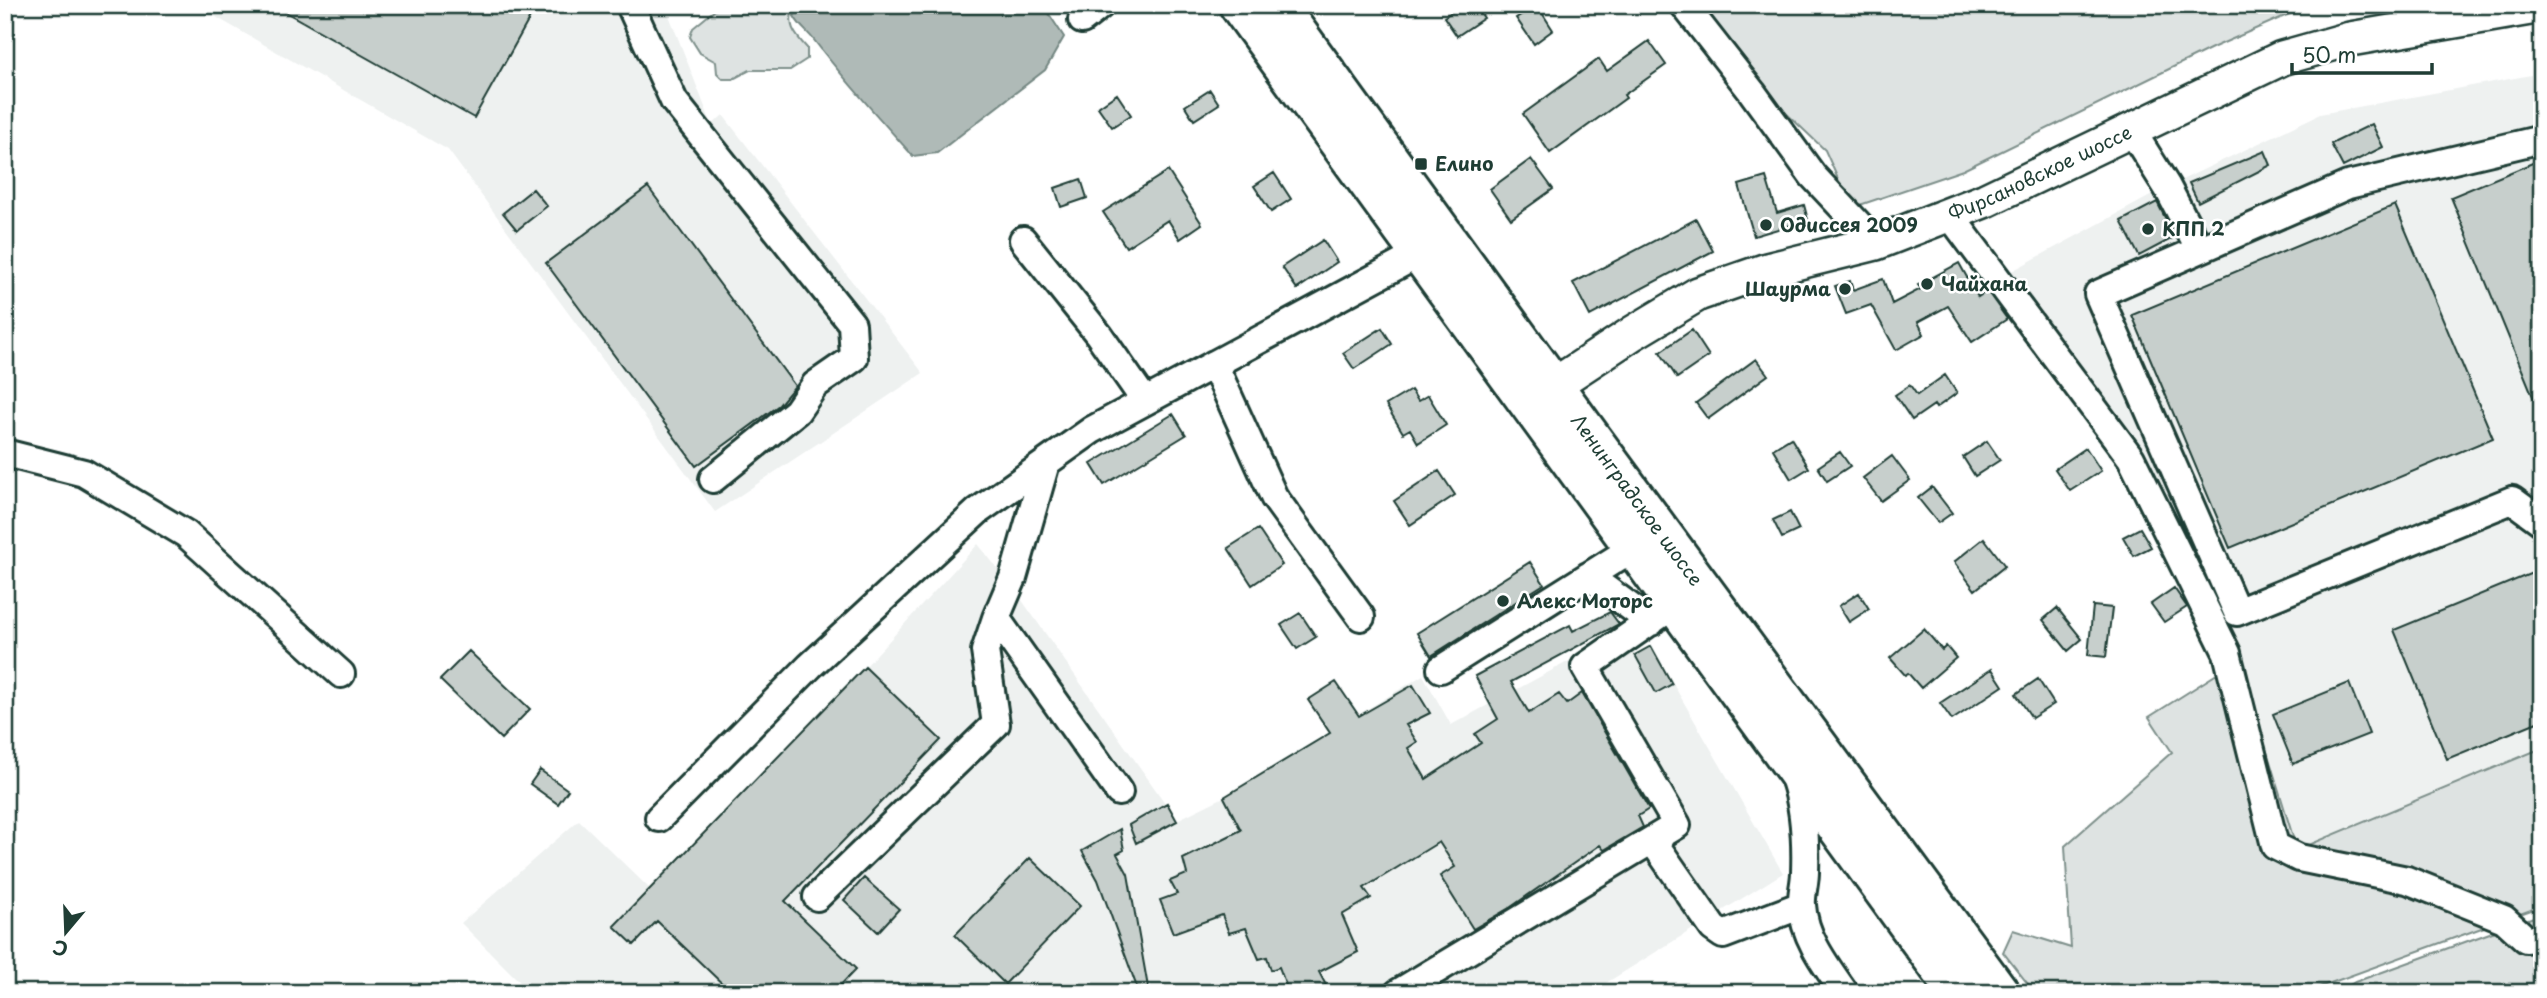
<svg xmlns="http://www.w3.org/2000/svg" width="2547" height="998" font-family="'Playpen Sans',sans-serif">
	<rect width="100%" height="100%" fill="#fff"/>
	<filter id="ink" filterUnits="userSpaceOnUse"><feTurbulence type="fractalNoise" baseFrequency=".0143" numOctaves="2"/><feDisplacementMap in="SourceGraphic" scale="14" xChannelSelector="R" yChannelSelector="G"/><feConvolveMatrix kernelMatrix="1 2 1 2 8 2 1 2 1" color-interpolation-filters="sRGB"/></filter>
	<g filter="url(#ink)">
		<path fill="#eef1f0" d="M195,5H665L712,125L723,115L923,373L715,512L448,150Z
			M2542,73V748L2296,850L2239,660L2142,459L2010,272L2167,187L2320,114Z
			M978,544L1014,589L1177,820L1224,797L1423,675L1451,725L1623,632L1635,655L1651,646L1783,873L1590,993H531L461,923L579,820L650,889L865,667Z"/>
		<path fill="#dee3e2" stroke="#7e908b" stroke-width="2" d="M721,5H795C786,24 794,34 807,48V59L790,70H750L733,79H723L717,73L716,62L700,53L690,37L693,28Z
			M1692,5H2310L2212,48L1963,170L1851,208L1825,150L1784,111Z
			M2239,660L2297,850L2542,748V906L2303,993H2035L2003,952L2013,930L2071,948L2065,846L2172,752L2149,717Z
			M2542,914V993H2337L2355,982Z"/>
		<path fill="#afbab7" stroke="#758883" stroke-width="2" d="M801,5H1043L1064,37L1045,70L937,153L913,156C879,118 845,81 814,40C807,31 800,27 794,16Z"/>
		<path fill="#c7cfcc" stroke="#1f3d34" stroke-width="2" d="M273,5H537L474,118Z
			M1462,5H1475L1484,18L1457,36L1444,17Z
			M1537,5L1553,30L1534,44L1516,18Z
			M1649,41L1666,65L1624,95L1626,98L1550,153L1523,114L1599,59L1607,71Z
			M1210,90L1219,104L1194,120L1185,106Z
			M1117,94L1131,115L1112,127L1098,107Z
			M2372,124L2383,147L2343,167L2331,144Z
			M2265,151L2271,165L2198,202L2189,183Z
			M1531,159L1553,189L1511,219L1490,189Z
			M2542,159V416H2541L2451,197Z
			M1168,171L1202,224L1180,239L1168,220L1126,247L1103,212Z
			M1274,173L1291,199L1271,212L1254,186Z
			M1766,177L1777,213L1804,205L1808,220L1754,236L1739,185Z
			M1081,179L1087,198L1061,207L1055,188Z
			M648,187L795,386L779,405L696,466L546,263Z
			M533,189L547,206L517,230L503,213Z
			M2157,202L2175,237L2139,256L2121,221Z
			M2395,205L2493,438L2230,548L2132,315Z
			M1696,219L1713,251L1590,316L1573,283Z
			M1323,240L1337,262L1297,289L1282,267Z
			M1959,263L1978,297L1987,291L2007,319L1972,342L1948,306L1918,322L1924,334L1896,350L1871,305L1846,314L1835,286L1850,281L1853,290L1883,279L1892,304L1921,289L1918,285Z
			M1382,328L1392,344L1354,369L1343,353Z
			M1692,330L1709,356L1677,378L1660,352Z
			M1756,359L1768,375L1708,419L1696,403Z
			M1945,375L1957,393L1936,408L1934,405L1912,420L1895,395L1910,385L1917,395Z
			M1411,390L1418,401L1428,395L1446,425L1418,443L1410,429L1403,433L1386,405Z
			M1173,414L1186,435L1104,485L1091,464Z
			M1791,438L1809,468L1791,479L1773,449Z
			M1987,441L2000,460L1975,476L1963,457Z
			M2086,448L2101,471L2070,491L2055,469Z
			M1840,452L1850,466L1827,481L1818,467Z
			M1892,456L1910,480L1881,501L1863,478Z
			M1439,471L1455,495L1410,525L1394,501Z
			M1932,487L1952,513L1938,523L1918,498Z
			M1790,512L1799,530L1782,538L1773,520Z
			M2140,528L2151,547L2134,556L2123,537Z
			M1258,529L1282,565L1252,585L1228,548Z
			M1984,538L2005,566L1975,590L1954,562Z
			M1530,562L1544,584L1431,656L1417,633Z
			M2542,569V720L2447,759L2394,630Z
			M2174,588L2187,607L2164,622L2151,604Z
			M1859,593L1869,609L1849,622L1839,606Z
			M2093,606L2112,608L2106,657L2088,655Z
			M2057,608L2082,639L2068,651L2043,620Z
			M1610,612L1619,624L1511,682L1529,713L1559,694L1567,704L1582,693L1649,809L1638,816L1643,827L1604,850L1600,845L1511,907L1473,929L1440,876L1455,867L1439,842L1364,888L1371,898L1342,915L1358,952L1319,972L1330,993H1289L1279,967L1271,970L1267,957L1259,959L1246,928L1229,933L1222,915L1173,933L1160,900L1177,894L1170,881L1187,874L1183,859L1241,830L1224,797L1330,733L1308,700L1336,682L1359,716L1413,685L1430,713L1406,725L1417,742L1408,748L1426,779L1481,743L1475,734L1498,719L1475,676L1570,625L1573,631Z
			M1300,613L1316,637L1297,649L1281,625Z
			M1924,629L1942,650L1946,646L1956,658L1921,688L1908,673L1905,675L1890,658Z
			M1651,646L1672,684L1656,693L1635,655Z
			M469,651L530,709L501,739L440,680Z
			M865,667L941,740L785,901L856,969L833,993H732L657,921L634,945L614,926Z
			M1992,669L2003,686L1952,720L1940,703Z
			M2038,679L2054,704L2032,718L2016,694Z
			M2349,683L2369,734L2293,764L2273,714Z
			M540,770L568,790L558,804L530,784Z
			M1167,803L1177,821L1136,843L1129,825Z
			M1120,829L1124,850L1117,854L1128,874L1149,993H1139L1098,880L1082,851Z
			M1030,858L1080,906L1005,984L955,935Z
			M864,878L899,909L878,932L844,900Z"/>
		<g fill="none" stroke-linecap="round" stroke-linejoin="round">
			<defs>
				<path id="minor" d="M630,5L674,101L852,324L854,358L815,385L797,411L713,479
					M1684,5L1752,92L1813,176L1876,243
					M1082,20L1101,5
					M2132,131L2167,187L2199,248
					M2542,139L2348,185L2098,294L2237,612L2512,500L2542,522
					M1949,214L2131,458L2227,653L2275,846L2299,858L2407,880L2504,919L2526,939
					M1023,240L1099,335L1145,401
					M1214,364L1274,497L1361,617
					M5,453L84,473L186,534L341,674
					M1046,463L1013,578L996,618L1119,792
					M1588,576L1651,622
					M1441,669L1633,548
					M1795,780C1805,810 1806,842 1805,872C1805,883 1801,895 1802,905C1804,938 1827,967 1845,993
					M659,818L810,666L978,511L1092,430L1419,254
					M1652,840L1713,928L1723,935L1802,905
					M817,897L996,724L985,651L996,618
					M1398,993L1677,825L1585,667L1674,605"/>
				<g id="major">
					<path id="s1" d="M1554,385L1633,333L1698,294L1767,270L1876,243L1986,200L2282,58L2350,39L2542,6"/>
				</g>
				<g id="highway">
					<path d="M1239,5L1958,993"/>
					<path id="s2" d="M1277,5L1587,432L2000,993"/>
				</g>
			</defs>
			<use href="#minor" stroke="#1f3d34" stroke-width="32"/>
			<use href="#major" stroke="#1f3d34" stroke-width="38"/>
			<use href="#highway" stroke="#1f3d34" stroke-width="44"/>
			<use href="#minor" stroke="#fff" stroke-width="26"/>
			<use href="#major" stroke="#fff" stroke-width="33"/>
			<use href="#highway" stroke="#fff" stroke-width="38"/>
		</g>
	</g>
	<g fill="#1f3d34" stroke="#fff" stroke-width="2.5">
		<rect x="1414" y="157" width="14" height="14" rx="3.5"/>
		<circle cx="1766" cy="225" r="7"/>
		<circle cx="2148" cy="229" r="7"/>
		<circle cx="1927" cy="284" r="7"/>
		<circle cx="1845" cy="289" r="7"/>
		<circle cx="1503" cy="601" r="7"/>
	</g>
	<g text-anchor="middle" stroke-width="5" stroke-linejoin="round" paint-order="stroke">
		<g font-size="19" font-weight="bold" fill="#1f3d34" stroke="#fff" text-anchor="start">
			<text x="1435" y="171">Елино</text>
			<text x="1780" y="232">Одиссея 2009</text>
			<text x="2162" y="236">КПП 2</text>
			<text x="1941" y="291">Чайхана</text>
			<text x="1831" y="296" text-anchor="end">Шаурма</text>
			<text x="1517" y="608">Алекс Моторс</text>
		</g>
		<g font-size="19" fill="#1f3d34" stroke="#fff">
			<text dy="7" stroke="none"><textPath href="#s1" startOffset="534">Фирсановское шоссе</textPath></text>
			<text dy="7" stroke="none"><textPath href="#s2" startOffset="612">Ленинградское шоссе</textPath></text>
		</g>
	</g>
	<rect width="2547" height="998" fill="none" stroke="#fff" stroke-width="28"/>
	<rect x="14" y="14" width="2519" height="970" fill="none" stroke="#1f3d34" stroke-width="2.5" filter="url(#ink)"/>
	<g transform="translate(66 932) rotate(199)" stroke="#ffffff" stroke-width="5" paint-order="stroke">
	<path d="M0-5L12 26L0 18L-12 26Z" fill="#1f3d34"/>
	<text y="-10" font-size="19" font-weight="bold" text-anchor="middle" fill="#1f3d34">С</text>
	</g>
	<path d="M2292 63v10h140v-10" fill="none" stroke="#1f3d34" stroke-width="3.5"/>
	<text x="2302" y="63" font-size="21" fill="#1f3d34" stroke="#ffffff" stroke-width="5" paint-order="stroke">50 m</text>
</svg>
